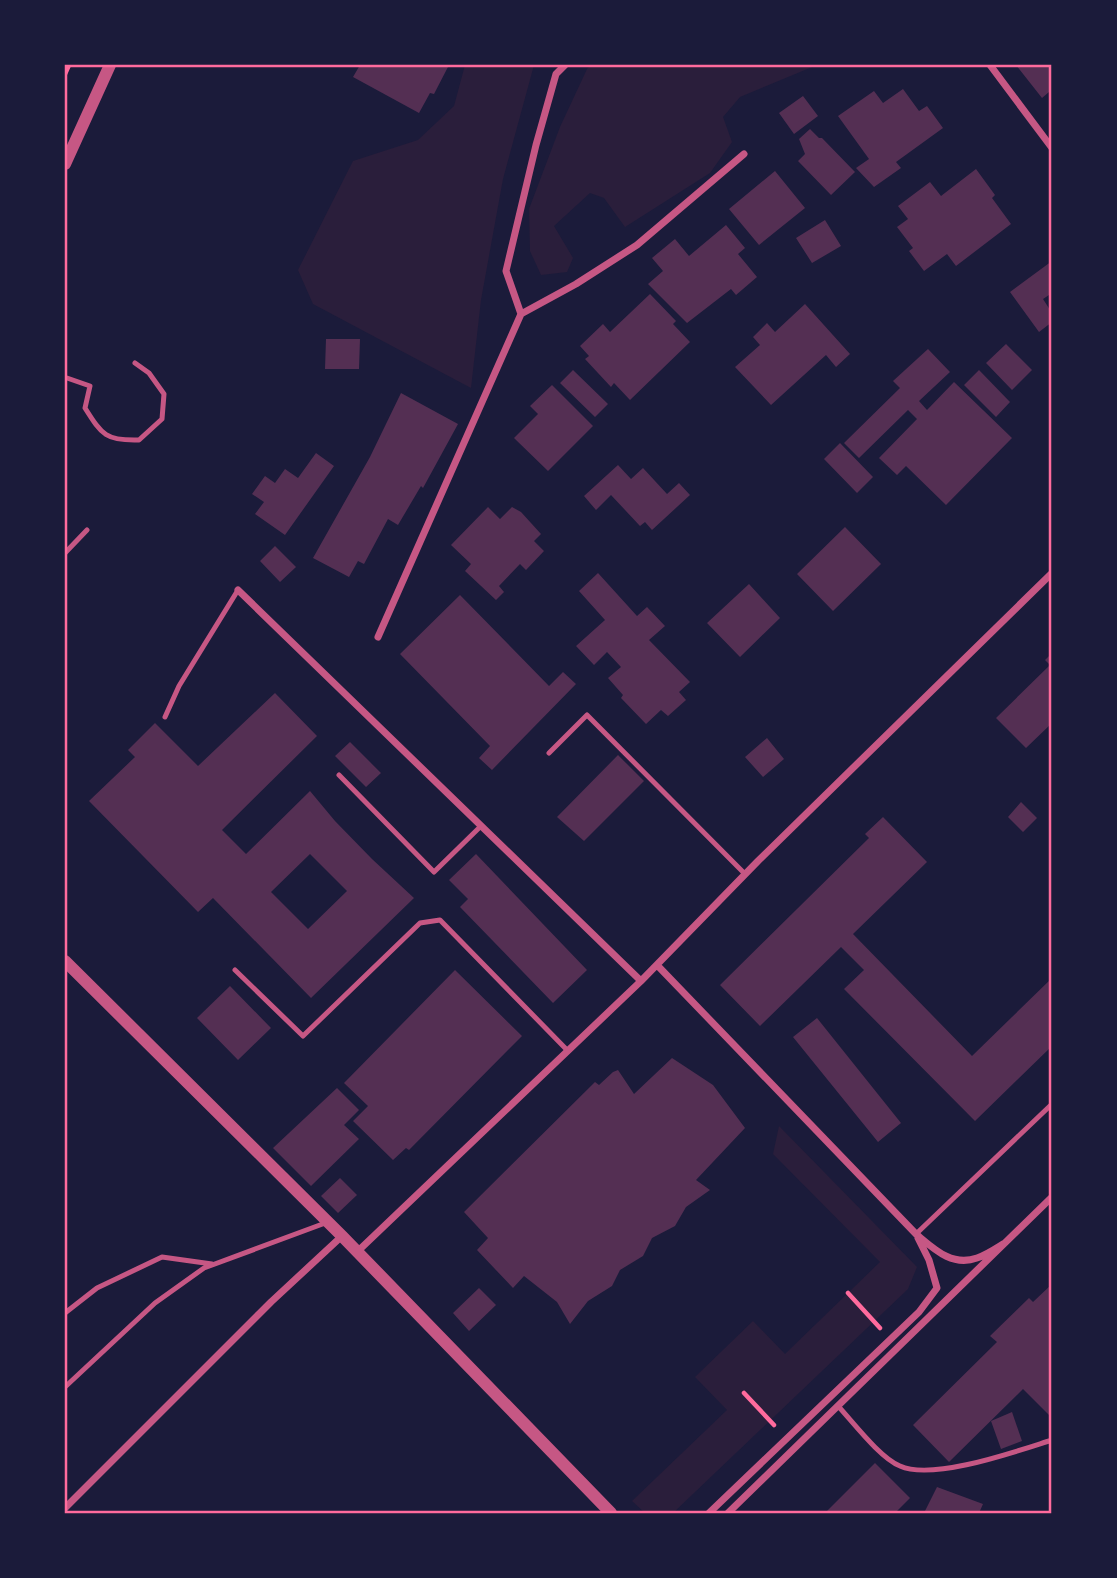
<svg xmlns="http://www.w3.org/2000/svg" width="1117" height="1578" font-family="'Noto Sans',sans-serif">
	<rect width="100%" height="100%" fill="#1b1b3a"/>
	<path fill="#2a1e3b" d="M465,65H534L503,179L481,300L471,388L313,304L298,270L353,161L418,140L454,106Z
		M591,65H817L740,97L723,117L732,142L710,173L625,227L604,198L590,193L554,226L573,258L567,272L541,275L530,251L529,209L560,127L587,69Z
		M779,1126L917,1267L908,1289L673,1513H645L632,1501L727,1410L695,1377L753,1321L785,1354L880,1262L773,1154Z"/>
	<path fill="#542f53" fill-rule="evenodd" d="M360,65H449L434,94L430,93L419,113L353,77Z
		M1016,65H1052V96L1049,92L1042,98Z
		M903,89L919,111L927,106L943,128L896,162L901,168L874,187L856,168L869,159L838,116L874,91L883,103Z
		M803,96L818,116L794,134L779,113Z
		M810,129L819,138H822L855,172L831,195L798,161L805,154L799,139Z
		M976,169L995,195L992,198L1011,224L956,266L947,254L924,271L909,251L913,248L897,227L908,219L898,206L930,182L941,196Z
		M775,171L805,208L759,245L729,209Z
		M825,220L841,246L812,263L796,238Z
		M726,225L745,248L738,254L757,277L736,295L731,289L687,323L648,284L663,271L652,258L675,239L689,256Z
		M1052,261V293L1043,299L1052,313V322L1039,332L1010,292Z
		M650,294L676,321L673,324L690,342L630,400L614,383L611,387L585,359L589,356L580,346L603,324L610,332Z
		M805,304L850,354L836,367L826,355L771,405L735,367L760,345L753,337L767,323L775,332Z
		M326,339H360L359,369H325Z
		M1006,344L1032,370L1012,390L986,363Z
		M928,349L950,372L919,401L927,410L954,382L1012,438L946,505L906,466L897,475L879,458L917,419L908,410L859,458L844,443L900,388L893,381Z
		M573,370L608,404L595,417L560,383Z
		M979,370L1010,402L996,417L964,385Z
		M552,385L593,426L548,471L514,438L538,414L530,406Z
		M401,393L458,424L423,488L421,486L398,525L388,519L364,564L358,561L349,577L313,558L370,457Z
		M840,443L873,477L857,493L824,459Z
		M316,453L334,466L285,535L255,514L264,502L252,494L265,476L275,483L285,469L298,478Z
		M618,465L631,479L643,468L667,494L679,483L690,495L652,530L645,522L640,526L611,495L596,510L584,496Z
		M488,507L500,519L512,507L521,512L541,534L534,541L544,551L526,570L520,564L499,586L504,592L496,600L465,571L471,564L451,545Z
		M845,527L881,564L833,611L797,574Z
		M275,546L296,567L280,582L260,561Z
		M598,573L637,616L647,607L665,626L649,640L690,682L679,692L686,700L668,716L661,710L646,724L621,698L623,695L608,678L621,667L607,652L594,665L576,646L605,620L579,591Z
		M749,584L780,618L740,657L707,623Z
		M460,595L549,686L563,672L576,684L492,770L479,758L490,746L400,654Z
		M1052,653V723L1026,748L996,718L1050,665L1045,660Z
		M275,693L317,736L222,830L246,854L310,791L335,821L372,859L414,898L311,998L213,898L198,912L89,801L135,757L128,750L155,723L198,766ZM310,854L347,891L308,929L271,892Z
		M767,738L784,759L763,777L745,757Z
		M350,742L381,773L366,787L335,756Z
		M618,755L644,781L584,841L557,817Z
		M1021,802L1037,818L1023,832L1008,817Z
		M883,817L927,862L853,934L972,1056L1052,978V1046L975,1121L844,989L864,970L841,947L760,1026L720,985L869,838L865,834Z
		M476,854L587,970L553,1003L460,907L468,899L449,880Z
		M455,970L522,1036L409,1150L406,1148L393,1160L353,1121L368,1106L344,1083Z
		M230,986L271,1028L238,1060L197,1018Z
		M817,1018L901,1123L878,1142L793,1037Z
		M672,1058L713,1085L745,1128L696,1180L710,1190L686,1207L675,1226L652,1238L643,1256L620,1270L612,1286L588,1301L570,1324L557,1302L524,1276L513,1288L477,1250L488,1238L464,1212L595,1082L599,1085L613,1072L618,1070L634,1094Z
		M337,1088L359,1110L344,1125L359,1139L311,1186L273,1148Z
		M340,1178L357,1195L338,1213L321,1196Z
		M1052,1284V1418L1023,1389L949,1462L913,1425L997,1342L990,1336L1029,1298L1033,1302Z
		M479,1288L496,1305L469,1331L453,1313Z
		M1012,1412L1022,1441L1001,1449L991,1421Z
		M875,1463L910,1498L895,1513H825Z
		M937,1487L983,1504L979,1513H924Z"/>
	<g fill="none" stroke-linecap="round" stroke-linejoin="round">
		<path stroke="#ff6b9d" stroke-width="4.5" d="M65,74L69,65
			M848,1293L880,1328
			M744,1393L774,1425"/>
		<path stroke="#c65784" stroke-width="5" d="M67,378L90,386L85,408C102,435 106,441 139,440L162,419L164,394L149,373L135,363
			M65,553L87,530
			M165,717L179,686L238,590
			M549,753L587,715L745,874
			M339,775L434,872L481,826
			M235,970L303,1036L420,923L440,920L568,1051
			M916,1234L1052,1104
			M65,1313L97,1288L162,1257L212,1264
			M65,1387L155,1303L204,1268L328,1222
			M838,1406C853,1422 880,1458 900,1466C933,1481 1017,1451 1052,1440"/>
		<path stroke="#c65784" stroke-width="7" d="M990,65L1052,148
			M521,314L576,284L637,245L744,154
			M238,590L641,981
			M378,637L521,314L506,271L536,145L556,74L565,65
			M657,965L916,1234C934,1249 952,1267 977,1258C986,1255 995,1249 1003,1244
			M357,1252L641,981L758,861L1052,573
			M65,1508L271,1302L342,1236
			M709,1513L919,1312L937,1288L929,1260L918,1238
			M728,1513L1052,1197"/>
		<path stroke="#c65784" stroke-width="12" d="M65,164L110,65
			M65,961L342,1236L611,1513"/>
	</g>
	<rect width="1117" height="1578" fill="none" stroke="#1b1b3a" stroke-width="133"/>
	<rect x="66" y="66" width="984" height="1446" fill="none" stroke="#ff6b9d" stroke-width="2.5"/>
</svg>
